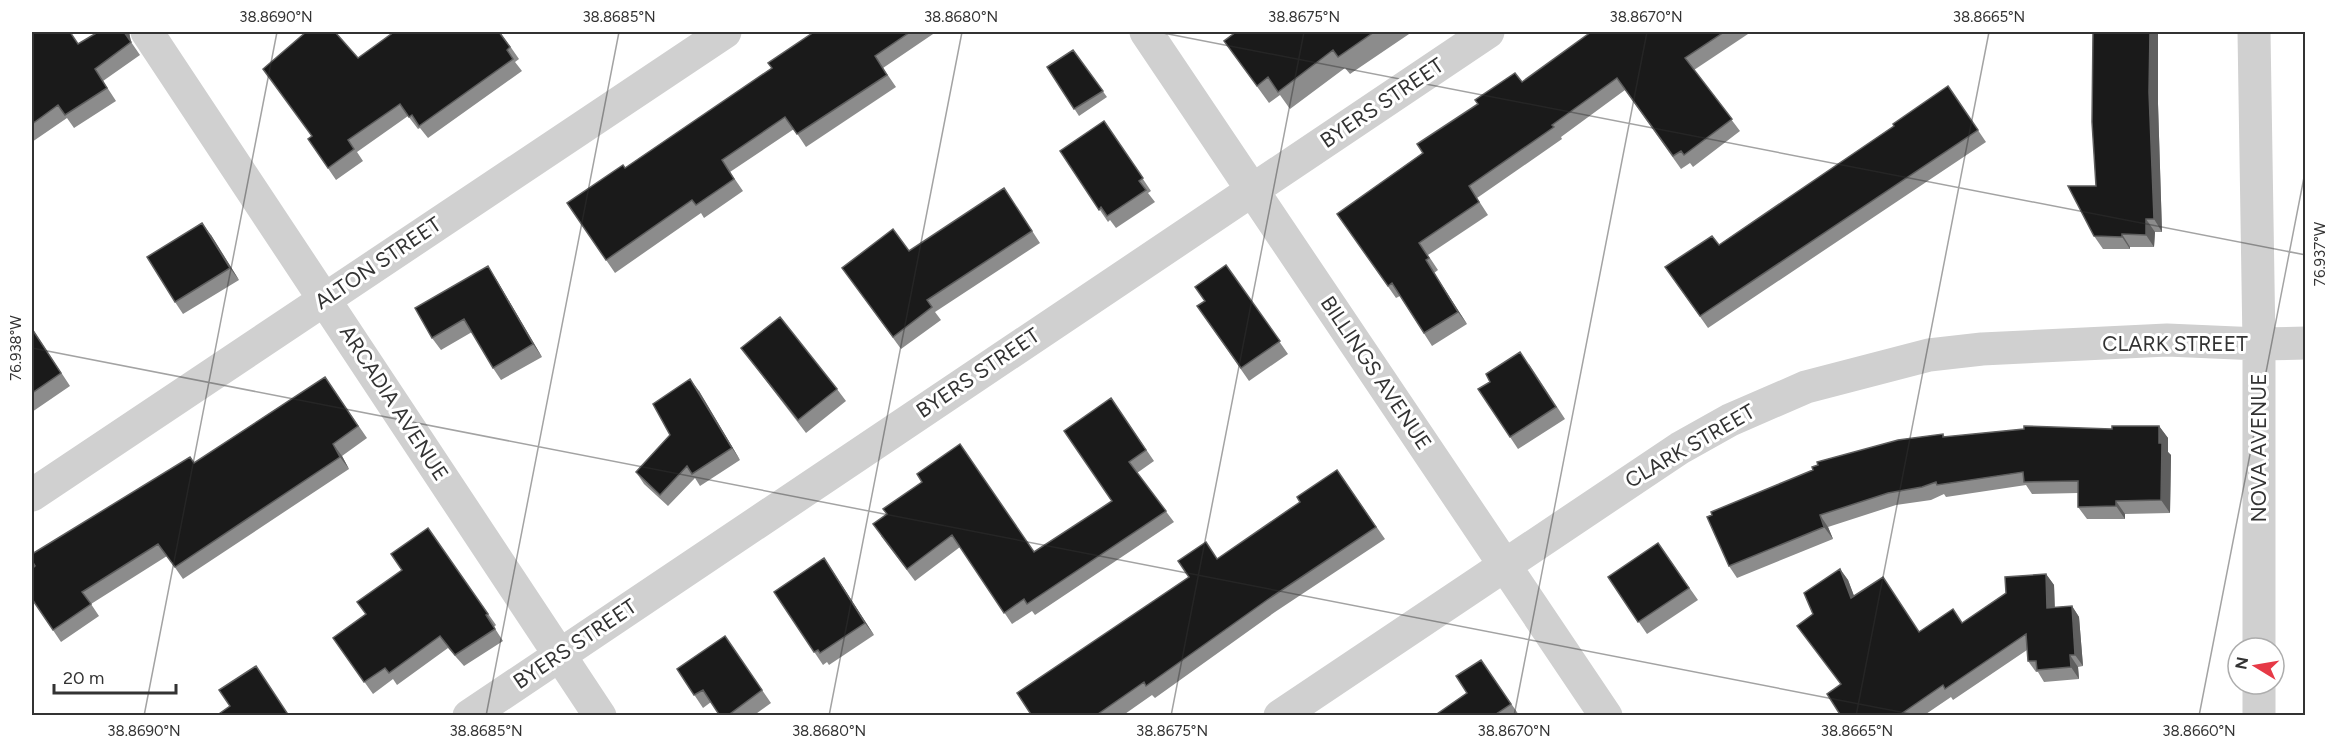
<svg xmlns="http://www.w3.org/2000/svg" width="2337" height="747" font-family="Figtree,sans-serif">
	<rect width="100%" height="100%" fill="#fff"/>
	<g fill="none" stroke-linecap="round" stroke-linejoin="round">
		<path stroke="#d0d0d0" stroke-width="33" d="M147,32L600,716
			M1146,32L1606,716
			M2254,32L2259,344V648
			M32,495L725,32
			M2259,684V716
			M469,716L1488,32
			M1280,716L1680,448L1730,420L1806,387L1929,355L1982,349L2167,340L2259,344L2306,343"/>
	</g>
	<path fill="#8c8c8c" d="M32,32L79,44L98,32H129L131,42L140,55L103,81L116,101L74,128L67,118L32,142Z
		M500,32L519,59L515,62L522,71L428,138L420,128L418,129L408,116L357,152L363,161L336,180L308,139L312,136L263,69L358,58Z
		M814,32H936L883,68L896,87L806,147L794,129L730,172L743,191L704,218L701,213L615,273L567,203L625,168L772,68Z
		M1236,32H1412L1350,74L1345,68L1290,109L1280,95L1269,103L1224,41Z
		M1591,32H1751L1694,70L1740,131L1693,167L1690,163L1681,169L1625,90L1561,137L1562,139L1477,198L1488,215L1428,255L1438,270L1434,273L1467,324L1432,346L1400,296L1396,298L1337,214L1522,82Z
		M1073,50L1107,97L1079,116L1047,67Z
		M1948,86L1986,142L1708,328L1665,267L1719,245L1894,126Z
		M2158,104L2162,232H2155L2154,247H2130V249H2103L2094,236L2096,186Z
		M1104,121L1151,191L1148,193L1155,202L1116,228L1110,220L1108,222L1060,151Z
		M1004,188L1040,243L935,312L941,320L901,349L851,280L909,251Z
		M211,235L239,280L183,314L175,302Z
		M1226,265L1288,354L1249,381L1197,306L1205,301Z
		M496,279L542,357L501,380L493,368L472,332L441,350L432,338Z
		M32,328L70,386L32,412Z
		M741,348L837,389L846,401L806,433Z
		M1529,364L1565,419L1518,449L1510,437Z
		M325,377L367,438L342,456L349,469L183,579L167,556L91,604L99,616L61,642L32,599L194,463Z
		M699,391L740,460L700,486L695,478L668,506L644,484L636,472L670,435Z
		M1111,398L1154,461L1137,473L1174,522L1035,615L1032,611L1012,624L960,547L915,581L881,536L887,514L1034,552L1112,501Z
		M2159,426L2168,438V452L2171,455L2170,513L2125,514V519H2087L2078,507V493L2032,494L2026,485L1946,497L1944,494L1931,500L1896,505L1828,527L1833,539L1737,578L1729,566L1943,434L1945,437L2112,429Z
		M1337,470L1385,539L1275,612L1155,698L1152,695L1122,716H1032L1217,559L1300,502Z
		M428,528L496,625L494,627L503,641L464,666L448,648L397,685L393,679L373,694L333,638L366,614L402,570Z
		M1658,543L1698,600L1647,634L1608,577Z
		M824,558L874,635L829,665L827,662L823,665L774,592Z
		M1840,569L1848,580L1854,596L1919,631L1962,623L2046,574L2054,585L2055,608L2072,606L2079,617L2083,666L2078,667L2079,679L2044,682L2038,672H2036L2028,661L2027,650L1953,700L1951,697L1923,716H1841V684L1797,626L1813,614Z
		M725,636L771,703L753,716H720L711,702L703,708L677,669Z
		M1481,660L1519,715L1434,716L1467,693Z"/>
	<path fill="#5f5f5f" d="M124,32H129L131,42L140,55Z
		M2150,32H2158V104L2162,232L2154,219L2149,92Z
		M2146,219L2155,232L2154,247L2146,235Z
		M202,223L211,235L239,280L230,268Z
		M2122,234L2130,247V249L2122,237Z
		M1426,260L1434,273L1467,324L1458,312Z
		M488,266L496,279L542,357L533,344Z
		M690,379L699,391L740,460L732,448Z
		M2159,426L2168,438V452L2171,455L2170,513L2161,500Z
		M333,444L342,456L349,469L340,457Z
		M2116,501L2125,514V519L2116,506Z
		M1820,515L1828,527L1833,539L1824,527Z
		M824,558L832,570L874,635L865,623Z
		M1840,569L1848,580L1859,609L1851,598Z
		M2046,574L2054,585L2055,620L2047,608Z
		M2072,606L2079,617L2083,666L2075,655Z
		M2070,655L2078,667L2079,679L2071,667Z"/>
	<path fill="#1a1a1a" stroke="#5f5f5f" stroke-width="1.5" d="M32,32H70L78,44L98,32H124L131,42L95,69L107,88L65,115L58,105L32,124Z
		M306,32H335L358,58L394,32H499L510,47L507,50L513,59L419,126L412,115L409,117L400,104L348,140L354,149L328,168L308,139L312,136L263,69Z
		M814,32H910L875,56L887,75L797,134L785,117L722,160L734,179L696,205L692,200L606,260L567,203L623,165L625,168L772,68L768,63Z
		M1236,32H1374L1338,57L1333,50L1278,92L1268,77L1257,86L1224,41Z
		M1591,32H1724L1685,58L1732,119L1684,155L1681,151L1673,156L1617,78L1552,125L1554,127L1469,186L1479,202L1419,243L1429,258L1426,260L1458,312L1424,333L1392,283L1388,286L1337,214L1423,153L1417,144L1478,104L1475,100L1515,73L1522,82Z
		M2093,32H2150L2149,92L2154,219H2146V235L2122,234V237L2094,236L2068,186H2096L2092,122Z
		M1073,50L1103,91L1074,109L1047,67Z
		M1948,86L1978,130L1700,316L1665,267L1712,236L1719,245L1894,126L1893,124Z
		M1104,121L1143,178L1139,181L1146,190L1107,216L1101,207L1099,210L1060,151Z
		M1004,188L1032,231L927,300L932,307L893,337L842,268L893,229L909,251Z
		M202,223L230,268L175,302L147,257Z
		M1226,265L1280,341L1241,368L1197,306L1205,301L1195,287Z
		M488,266L533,344L493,368L464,319L432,338L415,308Z
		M780,317L837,389L798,420L741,348Z
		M32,329L61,373L32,393Z
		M1520,352L1556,407L1510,437L1478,389L1490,382L1486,374Z
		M325,377L358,426L333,444L340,457L175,567L158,544L82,592L91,604L53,630L32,599V569L35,566L32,561V554L190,457L194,463Z
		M690,379L732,448L692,474L687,466L660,495L636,472L670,435L653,404Z
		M1111,398L1146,450L1129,462L1166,511L1027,604L1024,599L1004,613L952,535L907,569L873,524L887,514L883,509L922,482L917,474L960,444L1034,552L1112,501L1064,431Z
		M2024,426L2112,429V426H2159V443H2162L2161,500L2116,501V506L2078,507V481L2024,482L2023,472L1937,485L1936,482L1922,487L1888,493L1820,515L1824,527L1729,566L1707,517L1712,515L1711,512L1813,470L1812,467L1818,465L1817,462L1898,440L1943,434V437L2024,429Z
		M1337,470L1376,527L1267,600L1146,686L1144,682L1095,716H1032L1017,693L1189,577L1178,561L1206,542L1217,559L1300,502L1297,497Z
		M428,528L488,614L486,615L495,629L455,655L440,636L389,673L385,668L364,682L333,638L366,614L357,602L402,570L391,554Z
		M1658,543L1689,588L1638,622L1608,577Z
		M824,558L865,623L820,653L818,650L814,652L774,592Z
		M1840,569L1851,598L1883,577L1919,632L1953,609L1962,623L2006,593L2005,577L2046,574L2047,608L2072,606L2075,655H2070L2071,667L2037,670L2036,661H2028L2026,634L1945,689L1943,685L1898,716H1841L1827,694L1841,684L1797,626L1813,614L1804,593Z
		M725,636L762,690L727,716H720L703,690L694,695L677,669Z
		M1481,660L1511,704L1493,716H1434L1467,693L1456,676Z
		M256,666L289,716H216L230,706L219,690Z"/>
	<path fill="none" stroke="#333" stroke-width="1.5" stroke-opacity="0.45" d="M1158,32L2306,255M32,348L1921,716M144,716L277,32M486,716L619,32M829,716L962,32M1171,716L1304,32M1514,716L1647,32M1856,716L1989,32M2199,716L2306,167"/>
	<g text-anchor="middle" stroke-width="6" stroke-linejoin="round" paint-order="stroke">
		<g font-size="21" fill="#333" stroke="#fff">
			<text transform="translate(1382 103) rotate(-34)" y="7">BYERS STREET</text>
			<text transform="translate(378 263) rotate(-34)" y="7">ALTON STREET</text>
			<text x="2175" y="351">CLARK STREET</text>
			<text transform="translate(978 373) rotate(-34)" y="7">BYERS STREET</text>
			<text transform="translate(1376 373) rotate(56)" y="7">BILLINGS AVENUE</text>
			<text transform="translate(394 403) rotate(57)" y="7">ARCADIA AVENUE</text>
			<text transform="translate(1690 446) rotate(-30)" y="7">CLARK STREET</text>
			<text transform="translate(2259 448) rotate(-90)" y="7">NOVA AVENUE</text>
			<text transform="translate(575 644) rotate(-34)" y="7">BYERS STREET</text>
		</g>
	</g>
	<rect width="2337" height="747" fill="none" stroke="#ffffff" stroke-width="66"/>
	<g transform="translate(2256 666) rotate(281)"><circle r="28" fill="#ffffff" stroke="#adadad" stroke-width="1.5"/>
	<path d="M0-4.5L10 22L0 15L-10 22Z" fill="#e63946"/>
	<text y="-9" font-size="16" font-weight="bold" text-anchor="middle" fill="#333333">N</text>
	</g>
	<path d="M54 684v9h122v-9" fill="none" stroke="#333333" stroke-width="3"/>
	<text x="63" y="684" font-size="18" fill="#333333" stroke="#ffffff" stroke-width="4.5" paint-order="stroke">20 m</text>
	<rect x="33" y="33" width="2271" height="681" fill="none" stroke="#333" stroke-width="2"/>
	<g font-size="15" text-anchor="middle" fill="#333">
		<text x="276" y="22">38.8690°N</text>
		<text x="619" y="22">38.8685°N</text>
		<text x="961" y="22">38.8680°N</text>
		<text x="1304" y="22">38.8675°N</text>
		<text x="1646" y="22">38.8670°N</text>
		<text x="1989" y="22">38.8665°N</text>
		<text transform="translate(2320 254) rotate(-90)" y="5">76.937°W</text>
		<text transform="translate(16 348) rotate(-90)" y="5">76.938°W</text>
		<text x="144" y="736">38.8690°N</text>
		<text x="486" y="736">38.8685°N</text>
		<text x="829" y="736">38.8680°N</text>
		<text x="1172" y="736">38.8675°N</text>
		<text x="1514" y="736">38.8670°N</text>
		<text x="1857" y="736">38.8665°N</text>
		<text x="2199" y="736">38.8660°N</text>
	</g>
</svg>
